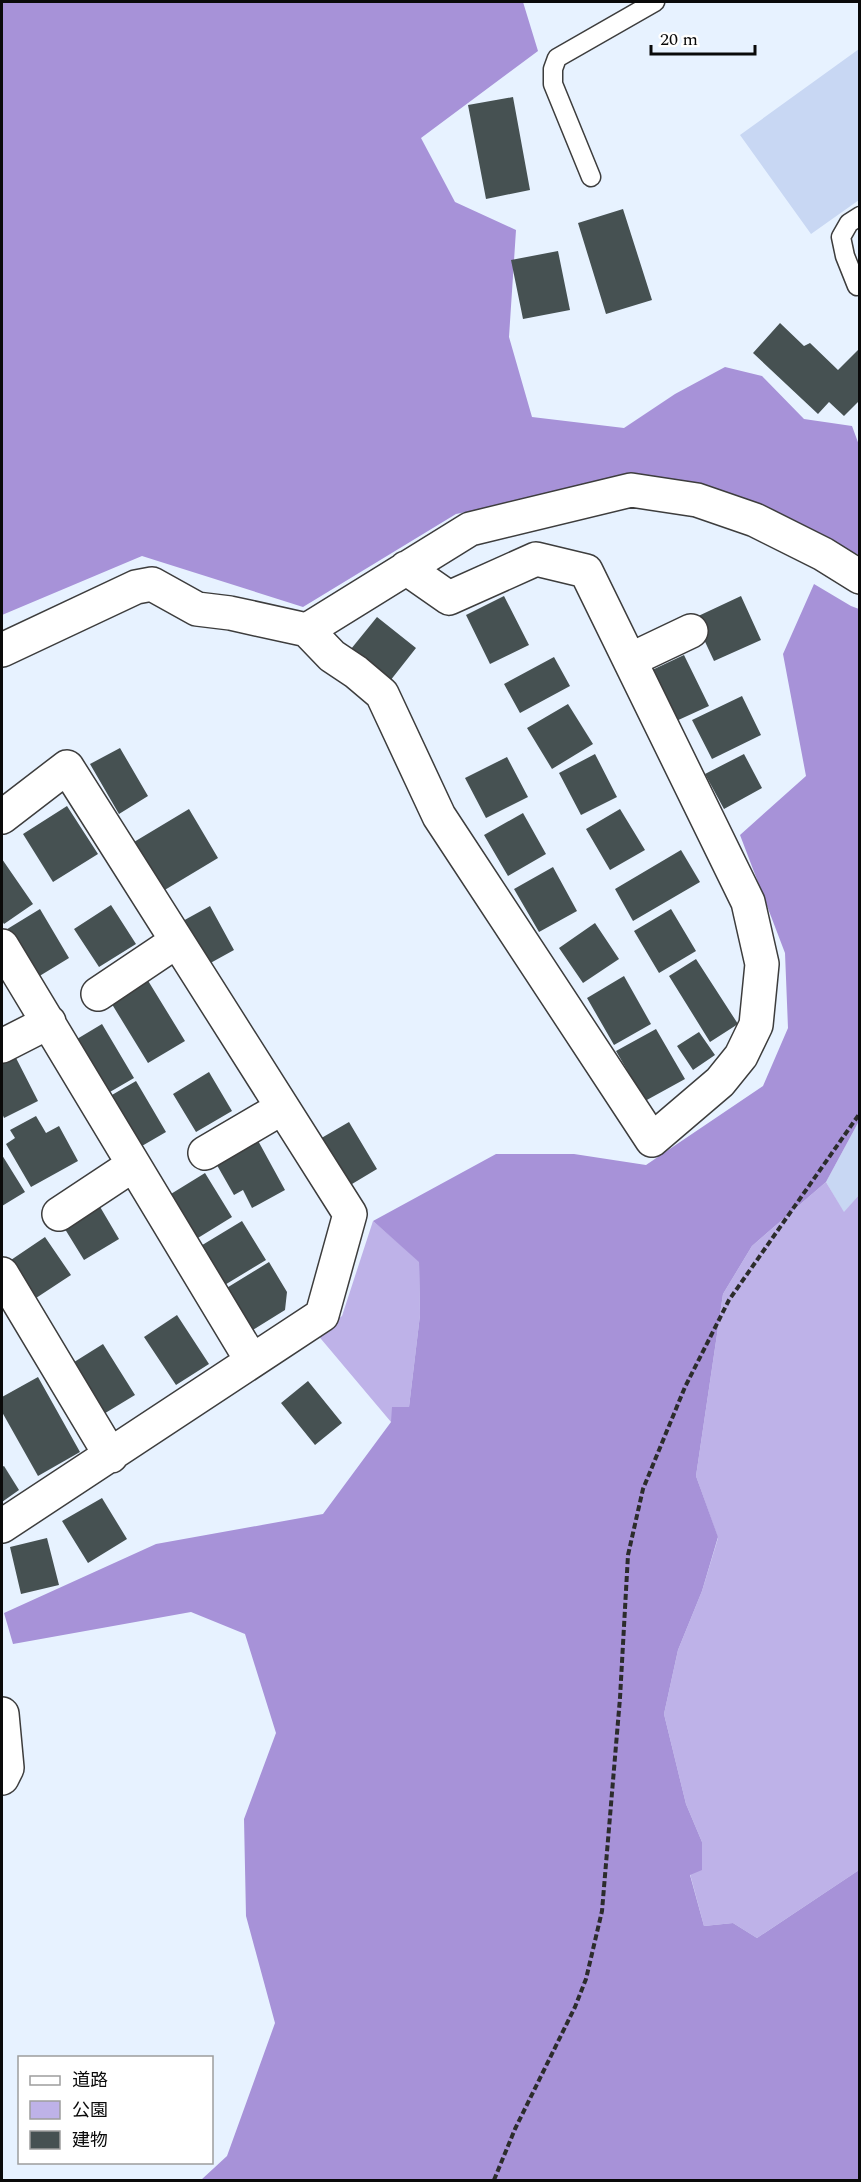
<svg xmlns="http://www.w3.org/2000/svg" width="861" height="2182" font-family="Spectral,'Noto Sans JP',serif">
	<rect width="100%" height="100%" fill="#e7f2ff"/>
	<path fill="#c8d7f3" d="M859,49V200L811,234L740,135Z
		M859,1121V1195L844,1213L826,1182Z"/>
	<path fill="#beb2e8" d="M826,1182L844,1212L859,1195V1870L757,1938L733,1923L704,1926L690,1874L702,1842L686,1804L664,1714L678,1650L702,1591L718,1538L696,1476L723,1294L752,1246Z
		M373,1221L419,1261L420,1315L409,1407L391,1422L316,1333L342,1316Z"/>
	<path fill="#a792d8" d="M2,2H523L538,51L421,138L455,202L516,230L509,337L532,417L624,428L675,394L725,367L762,376L804,419L852,426L859,445V555L742,500L641,476L456,514L303,607L142,556L2,615Z
		M814,584L851,606L859,609V1121L826,1182L752,1246L723,1294L696,1476L718,1537L702,1591L678,1650L664,1714L686,1804L702,1842V1870L690,1875L704,1926L733,1923L757,1938L859,1870V2180H201L227,2156L275,2023L246,1916L244,1819L276,1733L245,1634L191,1612L13,1644L4,1613L156,1544L323,1514L391,1422L392,1407H409L420,1315L419,1262L373,1221L496,1154H574L646,1165L763,1086L788,1028L785,953L740,835L806,776L783,654Z"/>
	<path fill="#465152" d="M513,97L530,190L486,199L468,105Z
		M623,209L652,300L606,314L578,223Z
		M558,251L570,310L523,319L511,260Z
		M780,323L804,346L810,343L838,370L860,348V400L844,416L829,402L818,414L753,353Z
		M504,596L529,645L490,664L466,615Z
		M741,596L761,640L714,661L694,618Z
		M377,617L416,648L390,681L351,649Z
		M684,655L709,706L674,722L650,671Z
		M554,657L570,686L520,713L504,684Z
		M742,696L761,735L712,759L692,720Z
		M568,704L593,744L552,769L527,728Z
		M120,748L148,796L119,814L90,764Z
		M595,754L617,797L581,815L559,773Z
		M744,754L762,788L724,809L705,774Z
		M507,757L528,797L486,818L465,778Z
		M67,806L98,854L53,882L23,834Z
		M189,809L218,858L158,894L129,845Z
		M620,809L645,850L610,870L586,829Z
		M523,813L546,854L508,876L484,835Z
		M681,850L700,882L633,921L615,889Z
		M2,859L33,904L4,924L2,921Z
		M553,867L577,911L539,932L514,889Z
		M111,905L136,944L99,967L74,929Z
		M210,906L234,950L205,966L181,922Z
		M40,909L69,958L33,980L4,931Z
		M671,909L696,951L659,973L634,931Z
		M595,923L619,959L583,983L559,948Z
		M696,959L738,1024L710,1042L669,976Z
		M624,976L651,1024L614,1045L587,998Z
		M147,979L185,1041L148,1063L110,1001Z
		M102,1024L134,1078L103,1096L72,1042Z
		M656,1029L685,1079L645,1101L616,1051Z
		M699,1032L715,1055L693,1070L677,1046Z
		M15,1056L38,1101L4,1118L2,1113V1063Z
		M209,1072L232,1111L196,1132L173,1094Z
		M136,1081L166,1132L135,1150L105,1099Z
		M36,1116L46,1133L59,1126L78,1161L31,1187L6,1144L15,1138L10,1130Z
		M349,1122L377,1169L347,1187L318,1140Z
		M256,1137L285,1190L252,1208L243,1190L234,1195L214,1160Z
		M2,1155L25,1192L2,1206Z
		M205,1173L232,1217L193,1241L166,1197Z
		M96,1200L119,1239L84,1260L60,1221Z
		M242,1221L266,1260L223,1286L199,1247Z
		M45,1237L71,1275L33,1300L8,1262Z
		M269,1262L287,1292L285,1310L251,1331L225,1289Z
		M177,1315L209,1364L176,1385L144,1337Z
		M103,1344L135,1395L102,1415L71,1364Z
		M38,1377L80,1452L38,1476L2,1412V1397Z
		M308,1381L342,1423L315,1445L281,1403Z
		M4,1466L19,1490L2,1502V1467Z
		M102,1498L127,1539L88,1563L62,1521Z
		M47,1538L59,1585L21,1594L10,1547Z"/>
	<g fill="none" stroke-linecap="round" stroke-linejoin="round">
		<defs>
			<path id="lane" d="M591,177L553,84V69L557,58L655,2
				M857,286L845,256L841,237L849,223L860,216"/>
			<path id="street" d="M307,630L332,656L356,672L382,694L439,816L652,1140L720,1082L741,1056L756,1025L762,964L748,902L586,571L536,559L449,598L406,568
				M2,650L136,587L152,584L197,609L230,613L307,630L470,529L631,490L697,500L755,520L823,554L860,577
				M630,660L691,631
				M2,817L67,767L350,1214L322,1315L2,1526
				M2,946L252,1361
				M98,994L177,941
				M2,1046L49,1022
				M205,1153L282,1108
				M59,1214L133,1165
				M2,1274L111,1456
				M2,1714L7,1768L2,1778"/>
		</defs>
		<use href="#lane" stroke="#3d3d3d" stroke-width="21"/>
		<use href="#street" stroke="#3d3d3d" stroke-width="36"/>
		<path stroke="#2c2c2c" stroke-width="4" stroke-dasharray="6 3" stroke-linecap="butt" d="M494,2180L515,2129L575,2007L586,1979L602,1911L620,1698L628,1555L643,1489L685,1387L729,1300L860,1113"/>
		<use href="#lane" stroke="#fff" stroke-width="18"/>
		<use href="#street" stroke="#fff" stroke-width="33"/>
	</g>
	<rect width="861" height="2182" fill="none" stroke="#0a0a0a" stroke-width="6"/>
	<rect x="18" y="2056" width="195" height="108" fill="#ffffff" stroke="#9d9d9d" stroke-width="1.5"/>
	<rect x="30" y="2076" width="30" height="9" fill="#ffffff" stroke="#9d9d9d" stroke-width="1.5"/>
	<text x="72" y="2086" font-size="18" fill="#0a0a0a">道路</text>
	<rect x="30" y="2101" width="30" height="18" fill="#beb2e8" stroke="#9d9d9d" stroke-width="1.5"/>
	<text x="72" y="2116" font-size="18" fill="#0a0a0a">公園</text>
	<rect x="30" y="2131" width="30" height="18" fill="#465152" stroke="#9d9d9d" stroke-width="1.5"/>
	<text x="72" y="2146" font-size="18" fill="#0a0a0a">建物</text>
	<path d="M651 45v9h104v-9" fill="none" stroke="#0a0a0a" stroke-width="3"/>
	<text x="660" y="45" font-size="18" fill="#0a0a0a" stroke="#ffffff" stroke-width="4.5" paint-order="stroke">20 m</text>
</svg>
